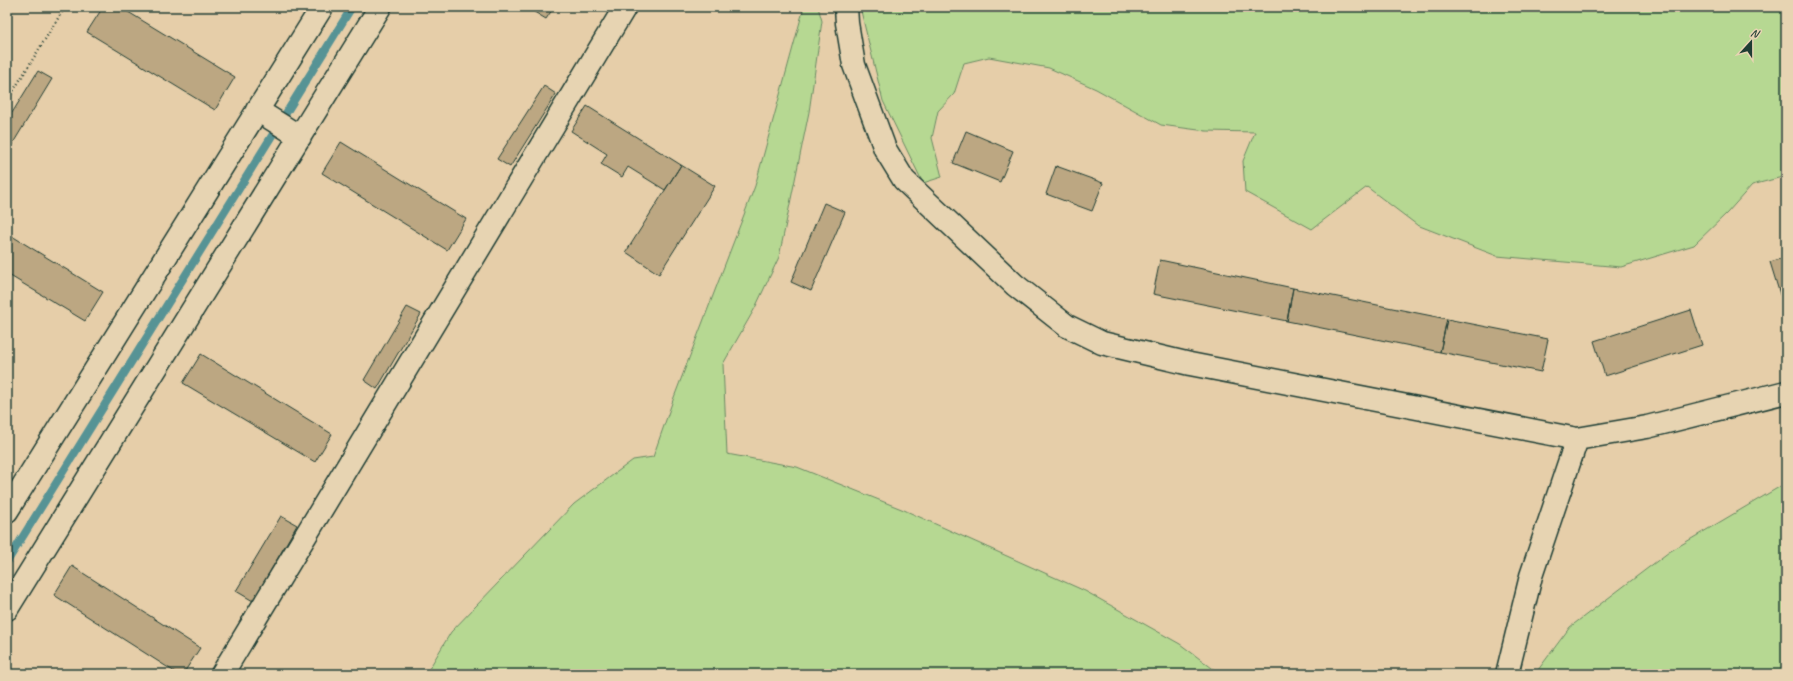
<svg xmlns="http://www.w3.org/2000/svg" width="1793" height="681" font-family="Caveat,sans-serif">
	<rect width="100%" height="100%" fill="#e6cea9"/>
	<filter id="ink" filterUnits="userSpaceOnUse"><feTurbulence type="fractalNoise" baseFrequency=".025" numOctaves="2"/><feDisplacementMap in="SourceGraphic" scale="8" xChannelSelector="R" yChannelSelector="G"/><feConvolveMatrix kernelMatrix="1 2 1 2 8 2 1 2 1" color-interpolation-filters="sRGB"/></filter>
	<g filter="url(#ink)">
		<path fill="#b6d892" stroke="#6a8a63" d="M804,7H818L822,21L809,112L779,257L755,308L723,364L727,454L797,467L904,510L1085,591L1180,644L1220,674H426L451,632L574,504L633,460L653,457L673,400L755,186Z
			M860,7H1786V176L1752,185L1727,213L1694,245L1621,267L1497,256L1417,225L1367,187L1312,229L1245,192L1243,161L1255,132L1206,131L1161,125L1096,89L1049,68L989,57L964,63L954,94L938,111L932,138L942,177L923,183L883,101Z
			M1786,483V674H1535L1570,627L1669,552Z"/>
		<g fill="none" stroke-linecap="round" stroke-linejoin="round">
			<path stroke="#569395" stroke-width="8" d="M7,562L352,7"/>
		</g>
		<path fill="#bca782" stroke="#1f3d34" d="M103,7H120L235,77L215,110L87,32Z
			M526,7H554L546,19Z
			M38,71L52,79L7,153V121Z
			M544,86L556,94L510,167L497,159Z
			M587,106L681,165L665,190L628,167L622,177L601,164L607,154L571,131Z
			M966,131L1013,151L1000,182L953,163Z
			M341,142L466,219L447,250L322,173Z
			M681,165L715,186L659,274L626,252Z
			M1056,166L1103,183L1092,211L1046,194Z
			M824,203L845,212L811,291L791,282Z
			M7,233L103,292L85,321L7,274Z
			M1786,257V314L1770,262Z
			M1160,260L1293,288L1287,321L1153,294Z
			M1293,288L1447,319L1440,352L1287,321Z
			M407,307L421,314L377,389L364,380Z
			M1691,310L1702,345L1605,376L1594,341Z
			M1447,319L1548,339L1541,372L1440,352Z
			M201,354L332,434L315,462L183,383Z
			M281,516L297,525L253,601L236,591Z
			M72,566L200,648L183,674H178L54,595Z"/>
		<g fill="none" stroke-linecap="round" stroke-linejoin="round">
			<defs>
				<path id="street" d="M846,7L847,23L854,65L885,149L904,180L1015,285L1067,326L1102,343L1190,364L1577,439L1647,427L1786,392
					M257,110L300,137
					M7,511L322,7
					M7,609L380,7
					M222,674L625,7
					M1507,674L1531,576L1577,439"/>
			</defs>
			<use href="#street" stroke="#1f3d34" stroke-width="25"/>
			<path stroke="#1f3d34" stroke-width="2.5" stroke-dasharray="1 3" stroke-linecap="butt" d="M7,101L65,7"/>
			<use href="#street" stroke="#e7d4b2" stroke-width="22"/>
		</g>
	</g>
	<rect width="1793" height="681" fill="none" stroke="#e7d4b2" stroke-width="24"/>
	<rect x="12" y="12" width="1769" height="657" fill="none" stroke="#1f3d34" stroke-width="1.5" filter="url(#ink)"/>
	<g transform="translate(1751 42) rotate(21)" stroke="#e7d4b2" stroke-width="3" paint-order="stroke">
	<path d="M0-3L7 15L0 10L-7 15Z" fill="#1f3d34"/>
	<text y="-6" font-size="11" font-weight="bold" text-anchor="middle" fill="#1f3d34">N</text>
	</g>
</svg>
